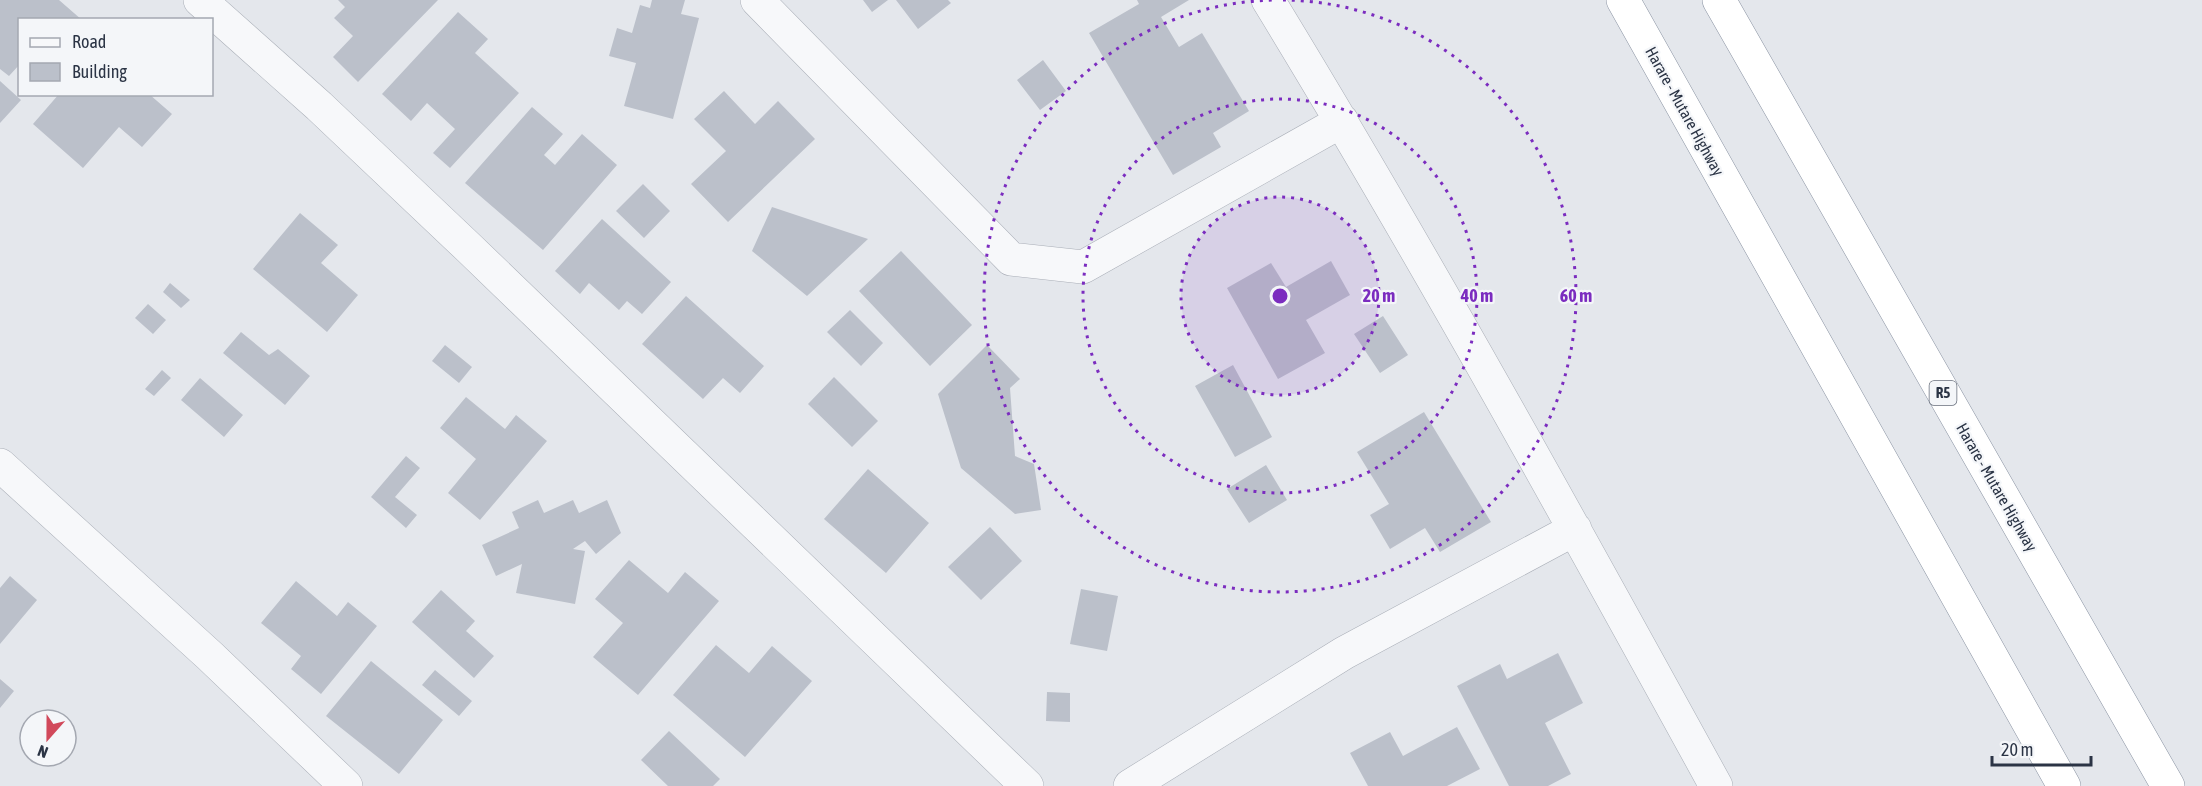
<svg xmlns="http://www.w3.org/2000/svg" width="2202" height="786" font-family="'Asap Condensed',sans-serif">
	<rect width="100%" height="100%" fill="#e4e7ec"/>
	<path fill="#bbc0ca" d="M0,0H59L82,20H20V64L9,76L0,69Z
		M338,0H438L358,82L333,57L353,36L334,18L345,7Z
		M652,0H685L681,14L699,18L673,119L624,106L636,63L609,56L617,28L632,33L640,5L650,8Z
		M863,0H888L872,12Z
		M896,0H948L951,3L918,29Z
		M1137,0H1189L1161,17L1179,47L1202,33L1249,111L1213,133L1221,147L1173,175L1089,33L1139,4Z
		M458,12L488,39L475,53L519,93L450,168L433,153L455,129L427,103L411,121L382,94Z
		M1043,60L1066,91L1040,110L1017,80Z
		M0,81L21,100L0,123Z
		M724,91L755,124L778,101L815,139L728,222L691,184L726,151L694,119Z
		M59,94H149L172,114L142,147L119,127L83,168L33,124Z
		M532,107L563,134L544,155L555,165L582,134L617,165L543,250L465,183Z
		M643,184L670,211L644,238L616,211Z
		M772,207L868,239L807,296L752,251Z
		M300,213L338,245L321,263L358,295L327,332L253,269Z
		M602,219L671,282L642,314L627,301L619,310L589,283L580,294L555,271Z
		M901,251L972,325L930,366L859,291Z
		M1331,261L1350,295L1306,320L1325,353L1278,379L1227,288L1271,263L1286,287Z
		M170,283L190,300L181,308L163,292Z
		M686,296L764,366L740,393L723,378L703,399L642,344Z
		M148,304L166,320L153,334L135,318Z
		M850,310L883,343L861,366L827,332Z
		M1383,316L1408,355L1380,373L1354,334Z
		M241,332L269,355L278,349L310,376L285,405L223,353Z
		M445,345L472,367L459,383L432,361Z
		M987,345L1020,379L1010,388L1015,456L1034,464L1041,510L1015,514L961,468L938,394Z
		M1233,365L1272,437L1235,457L1195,386Z
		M162,370L171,378L154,396L145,389Z
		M834,377L878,421L852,447L808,404Z
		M200,378L243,415L224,437L181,400Z
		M466,397L505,429L516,415L547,441L480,520L448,493L476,459L440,428Z
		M1424,412L1491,522L1440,552L1425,528L1390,549L1370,515L1389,504L1357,452Z
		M406,456L420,468L395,497L417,515L406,528L371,497Z
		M1266,465L1287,500L1249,523L1227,489Z
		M868,469L929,523L886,573L824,519Z
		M538,500L544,513L573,500L579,513L607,500L621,533L596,554L585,541L573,549L585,551L575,604L516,593L522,564L496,576L482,545L519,528L512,512Z
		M990,527L1022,561L981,600L948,567Z
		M629,560L668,593L685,572L719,601L638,695L593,657L623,623L595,599Z
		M10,576L37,600L0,644V588Z
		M296,581L337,616L348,602L377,626L321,694L291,669L301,656L261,623Z
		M1081,589L1118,596L1107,651L1070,644Z
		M441,590L475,621L466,631L494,656L474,678L412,622Z
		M716,645L749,673L772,646L812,681L745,757L673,695Z
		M1558,653L1583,703L1545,723L1571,774L1548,786H1509L1457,686L1500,664L1507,679Z
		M371,661L443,720L399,774L326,716Z
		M435,670L472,701L459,716L422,685Z
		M0,679L14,691L0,708Z
		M1047,692L1070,693V722L1046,721Z
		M1457,727L1480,769L1447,786H1368L1350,753L1390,732L1403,756Z
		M669,731L720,779L713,786H668L641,760Z"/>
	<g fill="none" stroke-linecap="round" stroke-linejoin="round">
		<defs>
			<path id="minor" d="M200,0L319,106L469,248L1027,786
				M757,0L1011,259L1083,267L1342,121
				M1268,0C1425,257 1571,522 1716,786
				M0,465L210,656L346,786
				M1130,786L1344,653L1575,529"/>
			<path id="highway" d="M1623,0L2064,786
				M1719,0L2168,786"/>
		</defs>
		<use href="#minor" stroke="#a9aeb7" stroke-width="34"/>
		<use href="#highway" stroke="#8b94a3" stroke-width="34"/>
		<use href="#minor" stroke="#f7f8fa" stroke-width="33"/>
		<use href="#highway" stroke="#fff" stroke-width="33"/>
	</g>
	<circle cx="1280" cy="296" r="99" fill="#7b2cbf" fill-opacity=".12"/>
	<g fill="none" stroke="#7b2cbf" stroke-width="3" stroke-dasharray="3 6">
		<circle cx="1280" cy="296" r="99"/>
		<circle cx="1280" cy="296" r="197"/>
		<path d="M1283 0A296 296 0 1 1 1277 0"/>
	</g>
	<g text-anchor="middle" stroke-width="4.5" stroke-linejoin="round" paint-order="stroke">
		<rect fill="#f4f6f9" stroke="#676e7b" stroke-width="1.5" x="1929.5" y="381" width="27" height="24" rx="4.5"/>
		<g font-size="15" font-weight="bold" fill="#2b3445">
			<text x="1943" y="398">R5</text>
		</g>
		<g font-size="16" fill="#2b3445" stroke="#f4f6f9">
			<text transform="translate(1685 111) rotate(61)" y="6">Harare - Mutare Highway</text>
			<text transform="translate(1997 487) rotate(60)" y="6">Harare - Mutare Highway</text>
		</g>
	</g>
	<circle cx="1280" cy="296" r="9" fill="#7b2cbf" stroke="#f4f6f9" stroke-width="3"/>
	<g font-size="18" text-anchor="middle" font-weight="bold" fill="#7b2cbf" stroke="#f4f6f9" stroke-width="4.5" stroke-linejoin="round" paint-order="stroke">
		<text x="1379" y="302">20 m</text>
		<text x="1477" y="302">40 m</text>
		<text x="1576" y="302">60 m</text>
	</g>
	<rect x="18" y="18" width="195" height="78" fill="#f4f6f9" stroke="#a4a8b1" stroke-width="1.5"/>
	<rect x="30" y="38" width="30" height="9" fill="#f7f8fa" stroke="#a4a8b1" stroke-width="1.5"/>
	<text x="72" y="48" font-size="18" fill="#2b3445">Road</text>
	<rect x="30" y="63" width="30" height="18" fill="#bbc0ca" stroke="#a4a8b1" stroke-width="1.5"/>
	<text x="72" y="78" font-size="18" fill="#2b3445">Building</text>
	<g transform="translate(48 738) rotate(201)"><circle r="28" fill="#f4f6f9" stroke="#a4a8b1" stroke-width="1.5"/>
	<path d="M0-4.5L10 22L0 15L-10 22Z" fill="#d1495b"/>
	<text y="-9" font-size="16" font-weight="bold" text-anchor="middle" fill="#2b3445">N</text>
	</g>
	<path d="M1992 756v9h99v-9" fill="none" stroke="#2b3445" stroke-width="3"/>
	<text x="2001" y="756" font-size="18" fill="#2b3445" stroke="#f4f6f9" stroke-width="4.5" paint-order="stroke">20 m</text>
</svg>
